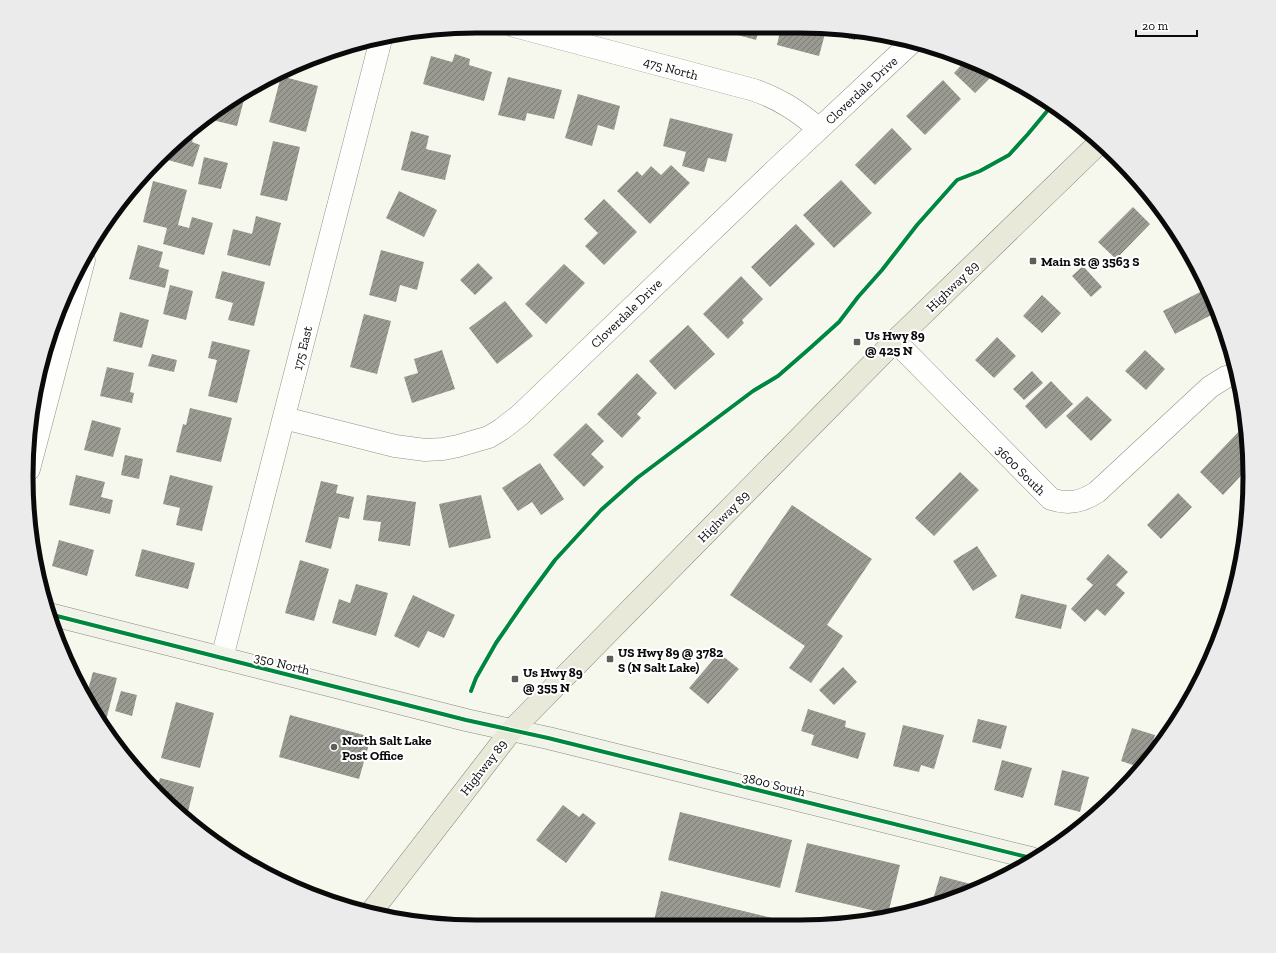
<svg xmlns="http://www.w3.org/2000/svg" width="1276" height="953" font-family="'Zilla Slab',serif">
	<defs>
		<pattern id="building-hatch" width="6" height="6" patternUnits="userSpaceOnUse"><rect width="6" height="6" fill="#9a9a93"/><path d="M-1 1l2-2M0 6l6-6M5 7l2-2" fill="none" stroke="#7c7c76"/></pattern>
	</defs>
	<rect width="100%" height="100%" fill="#f7f8ed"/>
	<path fill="url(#building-hatch)" d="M716,27H760L756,40L716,29Z
		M781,27H813L826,30L819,56L777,45Z
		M833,28L857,32L855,40L831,34Z
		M455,54L470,59L469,65L492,72L484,101L423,84L431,56L452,62Z
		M966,60L999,72L1000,73L994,79L992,76L975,93L954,73Z
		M281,76L318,86L306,132L269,122Z
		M508,77L562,90L554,119L527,113L525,121L498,115Z
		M943,80L961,99L925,135L906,116Z
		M239,94L245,96L237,126L204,118Z
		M578,94L620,106L614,130L598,125L592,146L565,138Z
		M670,118L733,134L726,162L708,158L704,172L682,166L686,152L663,146Z
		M197,124L192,142L200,145L193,167L161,158Z
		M892,128L912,149L875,185L855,165Z
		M411,131L429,136L426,149L451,155L445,180L401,170Z
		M273,141L300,147L287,201L260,195Z
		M204,157L228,163L221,189L198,184Z
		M671,165L690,183L650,224L617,191L637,171L642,176L651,166L661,175Z
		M841,180L872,213L834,248L803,215Z
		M153,181L187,190L178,225L189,228L192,217L213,223L204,255L163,244L167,228L143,222Z
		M399,191L437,210L424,237L386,218Z
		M604,199L637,232L604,265L585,246L598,233L584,219Z
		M1133,207L1150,224L1116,259L1098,242Z
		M256,216L281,223L270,266L227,255L233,229L252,234Z
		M796,224L815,244L770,287L751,267Z
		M138,245L163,252L159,267L169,270L165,288L129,279Z
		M381,250L424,262L417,290L400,285L396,302L369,295Z
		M478,263L493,278L475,295L460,280Z
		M564,264L585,283L546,324L525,304Z
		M1083,266L1102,287L1091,297L1072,276Z
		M222,271L265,282L254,326L228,320L233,303L215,298Z
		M741,276L763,299L742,320L744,323L728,339L703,314Z
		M170,285L193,291L186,320L163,314Z
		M1208,288L1217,312L1175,334L1163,311Z
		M1042,295L1061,313L1042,333L1023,316Z
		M505,301L533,336L497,364L469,328Z
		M120,312L149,320L142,348L113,341Z
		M364,314L391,321L377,374L350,367Z
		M688,325L715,354L675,390L649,361Z
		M997,337L1016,356L994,378L975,360Z
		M212,341L250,350L237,403L208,396L217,360L208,358Z
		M442,350L455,389L412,403L404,377L418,373L414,359Z
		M1145,350L1165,369L1146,390L1125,371Z
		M152,354L177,360L174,372L148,366Z
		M107,367L134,373L130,392L134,393L132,403L100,396Z
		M1032,371L1043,383L1024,400L1013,389Z
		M637,373L657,393L637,414L641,418L622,438L597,414Z
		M1051,381L1073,404L1046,429L1025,406Z
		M1087,396L1112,420L1091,441L1066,416Z
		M190,408L232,418L221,462L176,452L183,424L186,425Z
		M92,420L121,428L113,457L84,450Z
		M586,423L604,441L591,454L604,467L584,487L553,455Z
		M1243,427L1246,430L1249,447L1248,468L1223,495L1200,472Z
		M125,455L143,459L139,479L121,475Z
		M540,463L564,499L541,515L532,502L518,511L502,488Z
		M960,472L979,490L934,536L915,518Z
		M76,475L105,482L101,497L113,500L110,514L69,505Z
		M170,475L213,486L202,531L176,525L180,508L163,504Z
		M321,481L338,485L336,493L354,497L349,519L339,517L331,549L305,542Z
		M1178,493L1192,507L1161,539L1147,525Z
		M367,495L416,502L410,546L378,541L381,522L363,520Z
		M481,495L491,538L449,548L439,504Z
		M792,505L872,559L827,625L843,636L811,683L789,668L805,646L730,595Z
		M59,540L94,550L87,576L52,566Z
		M977,546L997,576L973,591L953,561Z
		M142,549L195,563L188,589L135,576Z
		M1108,554L1128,572L1116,585L1125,593L1105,616L1097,609L1085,622L1071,609L1093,585L1086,579Z
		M300,560L329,569L314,621L285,613Z
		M356,584L388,593L376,636L332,623L339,599L350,603Z
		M1021,594L1067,605L1061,629L1015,618Z
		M413,595L455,615L444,638L428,631L419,648L394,636Z
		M719,653L739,669L708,704L689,688Z
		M843,667L857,682L834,705L819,690Z
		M93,672L117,678L106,720L97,717L85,700Z
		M121,691L137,695L132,716L115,711Z
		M176,702L214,713L200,768L161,758Z
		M808,709L846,721L845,727L866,733L858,759L811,745L814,735L801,731Z
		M290,715L371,737L359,779L279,757Z
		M978,719L1007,726L1001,749L972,742Z
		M903,725L944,735L934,769L921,765L919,772L893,766Z
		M1132,728L1155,735L1147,761L1142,768L1121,761Z
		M1002,760L1032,768L1023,798L994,790Z
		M1062,770L1089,777L1080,812L1054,805Z
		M160,778L194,787L186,820L180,815L156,791Z
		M1120,785L1125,786L1118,792Z
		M563,805L579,817L583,813L596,823L566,863L536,840Z
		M680,812L792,840L780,888L668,860Z
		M807,843L900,865L888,914L795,892Z
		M940,876L982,887L972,893L932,903Z
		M661,891L772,918L770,924L653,925Z"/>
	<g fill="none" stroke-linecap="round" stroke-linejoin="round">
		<defs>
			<path id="street" d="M514,26L754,90C780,99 798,111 819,129
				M895,341L1051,499C1068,505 1082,502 1097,492L1210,387L1226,377L1237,374
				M284,418L395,446L425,450L443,449L458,446L489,437L502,429L520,415L772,173L913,41
				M29,469L84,260
				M222,658L381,39"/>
			<path id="secondary" d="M49,614L466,720L548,738L1031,858"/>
			<path id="primary" d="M372,911L511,731L895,341L1099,143"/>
		</defs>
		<use href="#street" stroke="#91918c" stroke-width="23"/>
		<use href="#secondary" stroke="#878883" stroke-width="23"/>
		<use href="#primary" stroke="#7e7e7a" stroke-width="23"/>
		<use href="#street" stroke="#fefefc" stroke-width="22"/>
		<use href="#secondary" stroke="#f1f2e8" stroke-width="22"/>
		<use href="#primary" stroke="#e8e9d8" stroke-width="22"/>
		<defs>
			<path id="cycleway" d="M49,614L466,720L548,738L1031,858
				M471,691L476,678L496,643L527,598L555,560L601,510L637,478L753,391L778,376L809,349L839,322L858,297L882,270L917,225L957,180L980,171L1009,155L1028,134L1053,104"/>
		</defs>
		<use href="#cycleway" stroke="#fff" stroke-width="6"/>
		<use href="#cycleway" stroke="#00873e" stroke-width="4"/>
	</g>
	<g fill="#5d5d59" stroke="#fff" stroke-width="1.5">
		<rect x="1029" y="257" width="8" height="8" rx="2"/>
		<rect x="853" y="338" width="8" height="8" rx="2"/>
		<rect x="606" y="655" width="8" height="8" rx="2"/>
		<rect x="511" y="675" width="8" height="8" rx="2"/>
		<circle cx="334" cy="747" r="4"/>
	</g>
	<g text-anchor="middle" stroke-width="4" stroke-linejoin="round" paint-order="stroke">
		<g font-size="13" fill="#0a0a0a" stroke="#fff">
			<text transform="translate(671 68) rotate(15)" y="5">475 North</text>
			<text transform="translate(861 90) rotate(-43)" y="5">Cloverdale Drive</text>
			<text transform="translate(952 286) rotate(-44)" y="5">Highway 89</text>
			<text transform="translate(626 313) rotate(-44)" y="5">Cloverdale Drive</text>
			<text transform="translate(302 348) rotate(-76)" y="5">175 East</text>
			<text transform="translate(1021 470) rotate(45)" y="5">3600 South</text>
			<text transform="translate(723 516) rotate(-45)" y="5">Highway 89</text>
			<text transform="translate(282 663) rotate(14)" y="5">350 North</text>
			<text transform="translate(483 767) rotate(-52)" y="5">Highway 89</text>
			<text transform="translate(774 784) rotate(14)" y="5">3800 South</text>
		</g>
		<g font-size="13" font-weight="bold" fill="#0a0a0a" stroke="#fff" text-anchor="start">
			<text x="1041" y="266">Main St @ 3563 S</text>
			<text x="865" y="340">Us Hwy 89<tspan x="865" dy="15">@ 425 N</tspan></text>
			<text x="618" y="657">US Hwy 89 @ 3782<tspan x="618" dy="15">S (N Salt Lake)</tspan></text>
			<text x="523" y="677">Us Hwy 89<tspan x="523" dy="15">@ 355 N</tspan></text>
			<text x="342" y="745">North Salt Lake<tspan x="342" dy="15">Post Office</tspan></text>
		</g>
	</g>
	<path d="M0 0H1276V953H0ZM476 33H800A443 443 0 0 1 1243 476V477A443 443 0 0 1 800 920H476A443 443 0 0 1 33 477V476A443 443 0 0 1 476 33Z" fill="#ebebeb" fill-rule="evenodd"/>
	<path fill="none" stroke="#0a0a0a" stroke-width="5" d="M476 33H800A443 443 0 0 1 1243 476V477A443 443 0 0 1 800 920H476A443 443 0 0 1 33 477V476A443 443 0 0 1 476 33Z"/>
	<path d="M1136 30v6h61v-6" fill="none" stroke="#0a0a0a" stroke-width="2"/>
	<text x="1142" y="30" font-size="12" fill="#0a0a0a" stroke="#ffffff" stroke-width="3" paint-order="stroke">20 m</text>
</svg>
